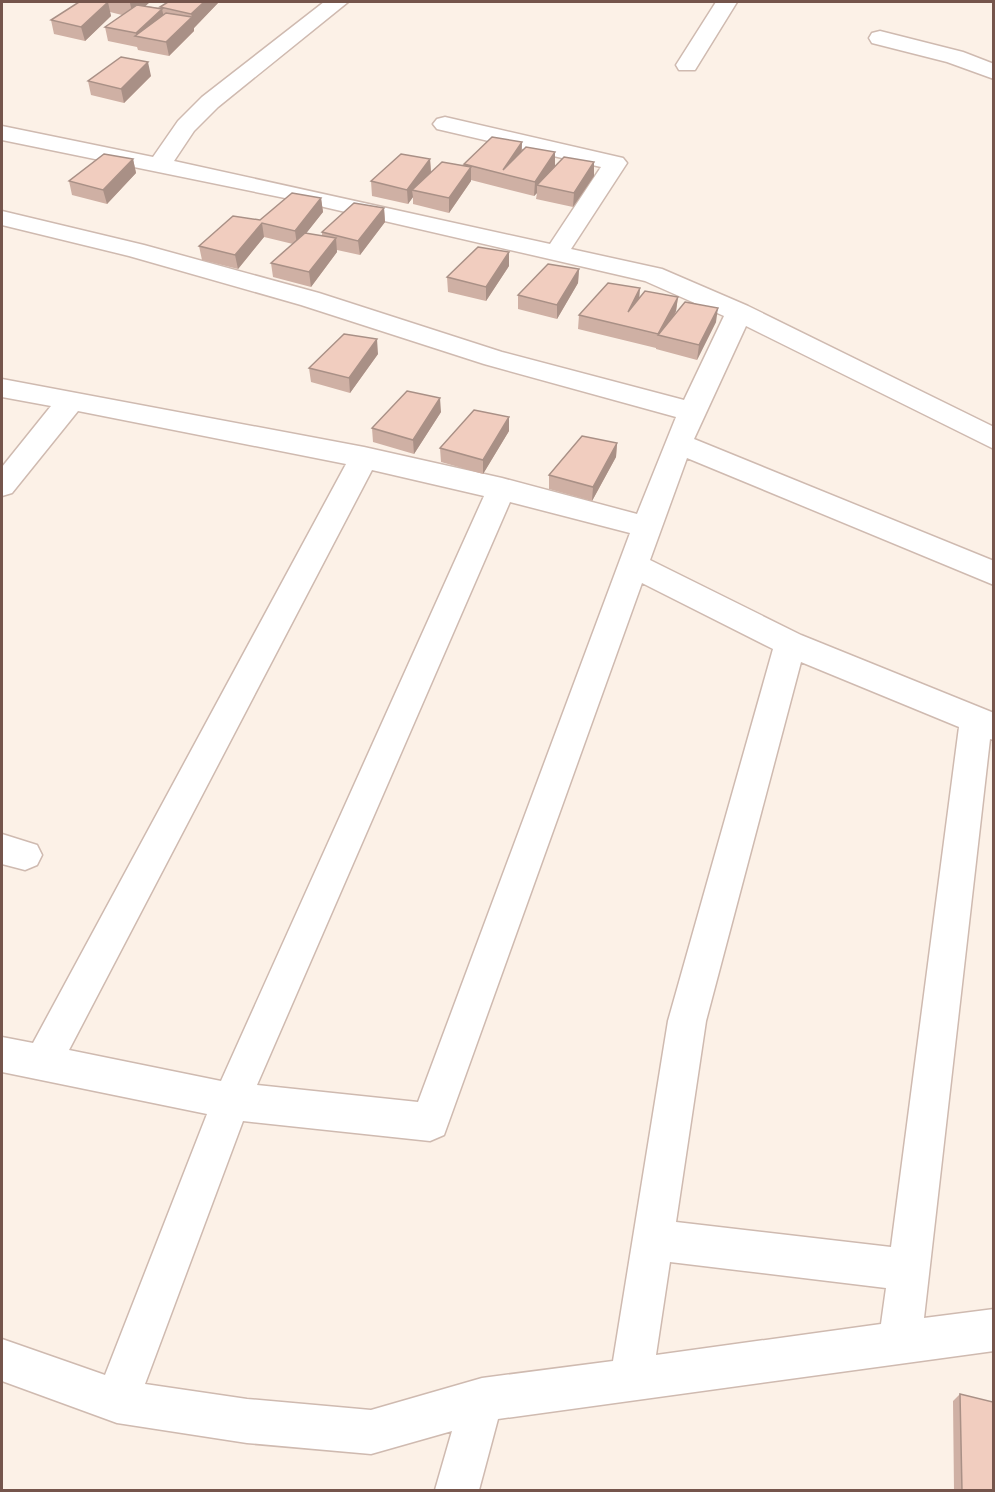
<svg xmlns="http://www.w3.org/2000/svg" width="995" height="1492" font-family="'Work Sans',sans-serif">
	<rect width="100%" height="100%" fill="#fcf1e7"/>
	<g fill="none" stroke-linecap="round" stroke-linejoin="round">
		<defs>
			<path id="street" d="M324,2H348L218,107L194,131L174,161L550,244L601,167L437,129L433,124L437,119L445,117L623,158L627,163L571,249L662,269L748,306L994,427V449L746,326L694,439L994,561V585L687,458L650,560L801,635L994,713V740L990,739L924,1318L994,1309V1351L498,1419L479,1490H435L452,1431L371,1454L247,1443L117,1423L2,1381V1339L105,1375L207,1114L2,1072V1037L33,1043L346,464L78,411L12,493L2,496V467L51,406L2,397V379L364,447L502,478L637,514L676,417L484,364L301,305L129,256L2,225V211L144,245L319,293L502,352L684,400L724,316L645,281L285,198L2,140V126L153,157L178,121L202,97ZM372,470L484,496L221,1081L69,1050ZM510,502L630,533L418,1102L257,1085ZM642,583L773,649L668,1021L613,1361L482,1378L371,1410L247,1399L145,1384L243,1121L430,1141L444,1135ZM801,662L959,727L891,1247L676,1222L706,1021ZM670,1262L886,1288L881,1324L656,1355Z
				M716,2H737L695,70H679L676,65Z
				M880,31L963,52L994,64V79L947,62L872,43L869,38L872,33Z
				M2,834L37,845L42,855L37,865L25,870L2,864Z"/>
		</defs>
		<use href="#street" stroke="#cfbab0" stroke-width="3"/>
		<use href="#street" fill="#fff" fill-rule="evenodd"/>
	</g>
	<path fill="#cfb0a4" d="M79,2H150L145,6L160,8V7L168,2H218V3L194,28V31L169,56L138,50L137,47L108,41L105,27L122,15L110,12L111,16L85,41L54,34L51,20Z
		M151,76L124,103L91,95L88,81Z
		M522,142V151L555,166L553,168L594,162V176L573,207L536,199L537,193L534,196L471,180V181L449,213L413,204V197L408,204L372,196L371,181L430,159L431,173L464,166V164Z
		M133,159L136,173L107,204L72,195L69,181Z
		M321,198L323,212L306,233L322,236V232L384,208L385,222L360,255L337,250V252L311,287L273,277L271,263L293,244L264,237L238,269L202,260L199,246L260,220Z
		M509,266L486,301L448,292L447,277Z
		M579,269L578,283L557,319L518,309V295Z
		M678,297L676,311L674,316L716,322L697,360L656,349V348L578,329L579,315L639,298Z
		M378,354L350,393L311,382L309,368Z
		M441,412L414,454L373,442L372,428Z
		M509,431L483,474L441,462L440,448Z
		M617,443L616,457L592,501L549,489V475Z
		M960,1394L993,1491H954L953,1401Z"/>
	<path fill="#a99086" d="M108,2L111,16L85,41L81,27Z
		M132,2H150L133,17L130,3Z
		M204,2H218V3L194,28V31L169,56L166,42L192,17L191,14Z
		M162,9L165,22L136,36V33Z
		M148,62L151,76L124,103L121,89Z
		M522,142L521,156L503,170Z
		M555,152V166L542,186L537,185V193L534,196L535,182Z
		M133,159L136,173L107,204L103,190Z
		M430,159L431,173L412,190L413,197L408,204L407,190Z
		M594,162V176L573,207L574,193Z
		M471,167V181L449,213V198Z
		M321,198L323,212L297,245L295,231Z
		M384,208L385,222L360,255L358,241Z
		M262,223L264,237L238,269L235,255Z
		M336,238L337,252L311,287L309,272Z
		M509,252V266L486,301V287Z
		M579,269L578,283L557,319V305Z
		M640,288L639,303L628,312Z
		M678,297L676,311L663,336L658,335Z
		M718,308L716,322L697,360L699,345Z
		M377,339L378,354L350,393L349,378Z
		M440,398L441,412L414,454L413,440Z
		M509,417V431L483,474V460Z
		M617,443L616,457L592,501L593,487Z"/>
	<path fill="#f1cdbf" stroke="#a99086" stroke-width="1.5" d="M79,2H108L81,27L51,20Z
		M168,2H204L191,14L160,7Z
		M137,5L162,9L136,33L105,27Z
		M166,13L192,17L166,42L135,36Z
		M121,57L148,62L121,89L88,81Z
		M492,137L522,142L503,170L526,147L555,152L535,182L464,164Z
		M104,154L133,159L103,190L69,181Z
		M401,154L430,159L407,190L371,181Z
		M564,157L594,162L574,193L537,185Z
		M442,162L471,167L449,198L412,190Z
		M292,193L321,198L295,231L262,223L235,255L199,246L233,216L260,220Z
		M354,203L384,208L358,241L322,232Z
		M305,233L336,238L309,272L271,263Z
		M478,247L509,252L486,287L447,277Z
		M548,264L579,269L557,305L518,295Z
		M608,283L640,288L628,312L645,291L678,297L658,334L579,315Z
		M685,302L718,308L699,345L658,335Z
		M344,334L377,339L349,378L309,368Z
		M407,391L440,398L413,440L372,428Z
		M474,410L509,417L483,460L440,448Z
		M582,436L617,443L593,487L549,475Z
		M960,1394L993,1402V1491H962Z"/>
	<rect width="995" height="1492" fill="none" stroke="#75554c" stroke-width="6"/>
</svg>
